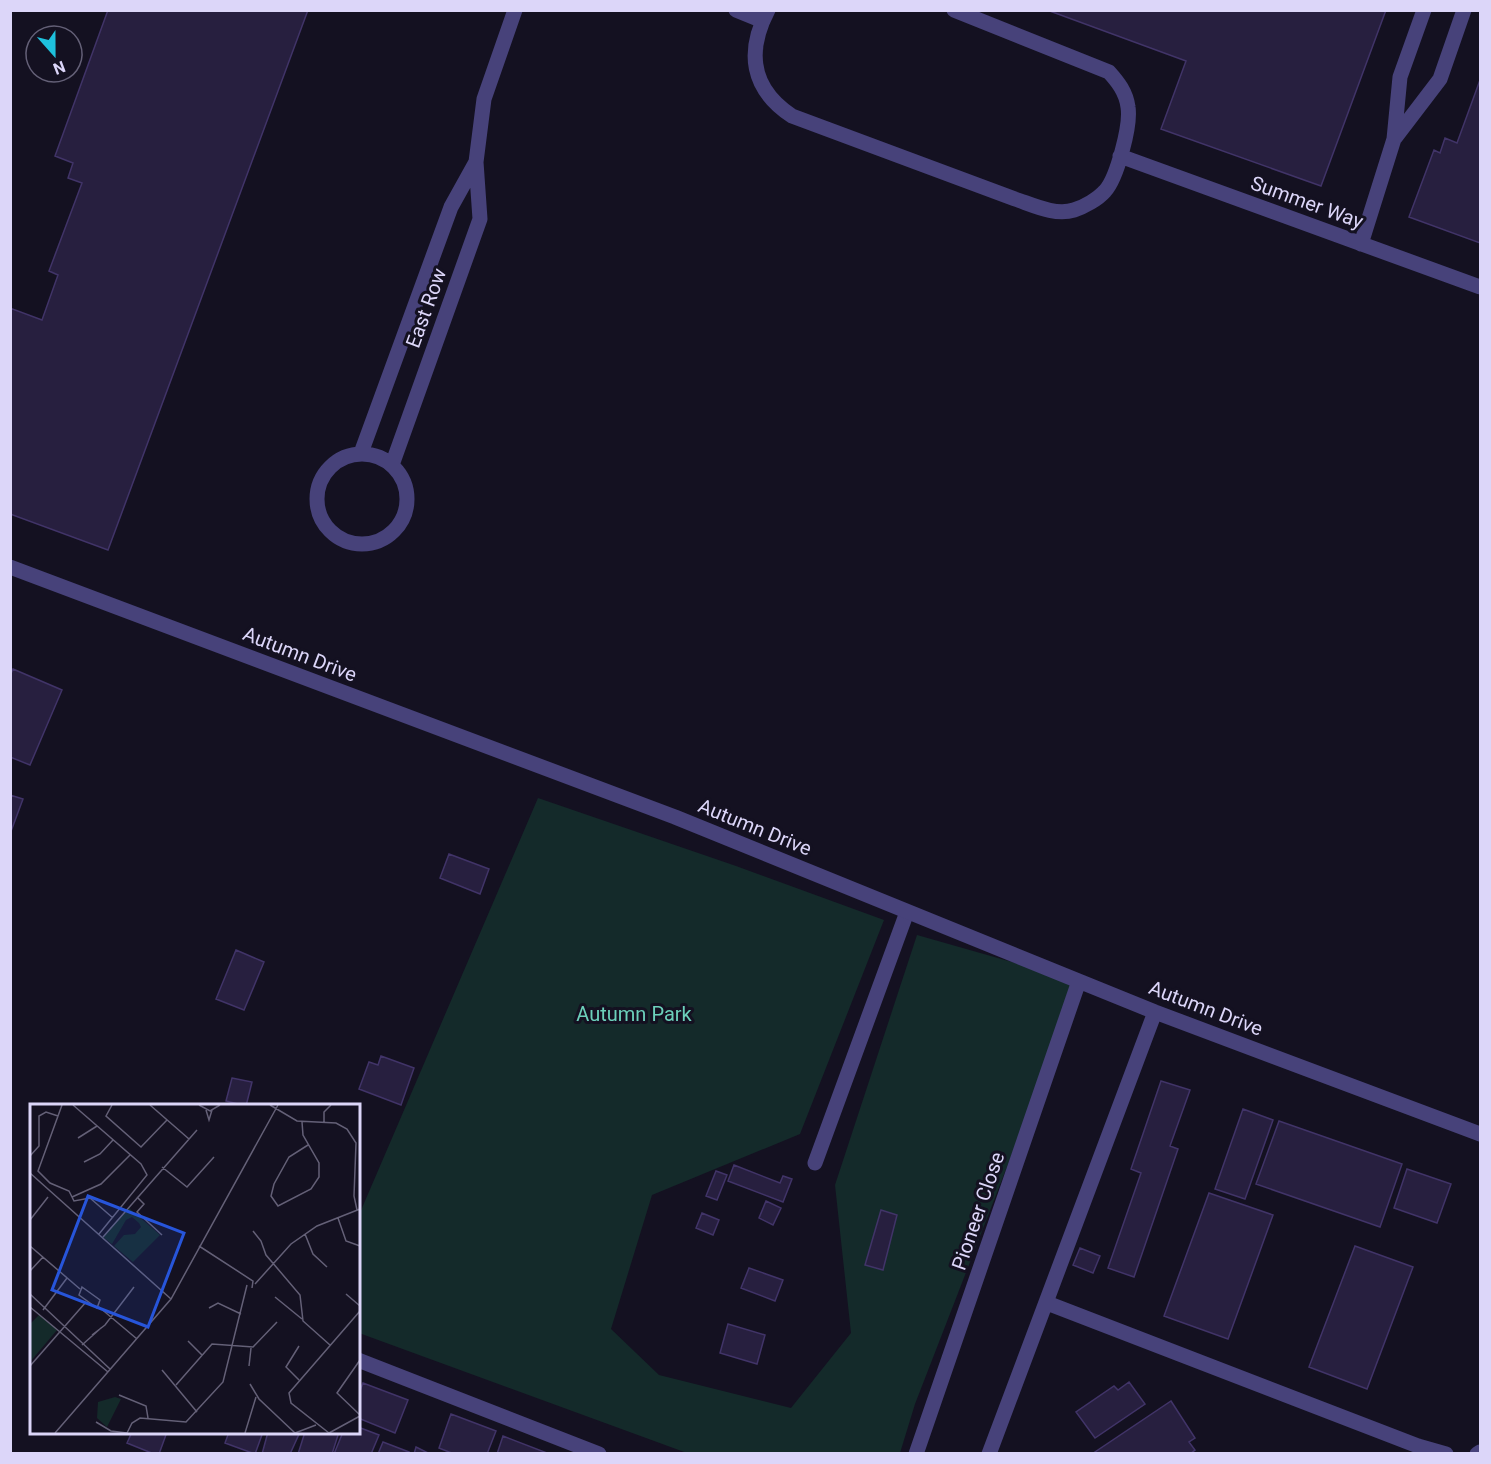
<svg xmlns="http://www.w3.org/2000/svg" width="1491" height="1464" font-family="Roboto,sans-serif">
	<rect width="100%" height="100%" fill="#141121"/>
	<path fill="#142a2a" d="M538,798L736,866L884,920L800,1134L652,1195L611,1329L659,1375L791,1408L851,1333L835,1185L917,935L1079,981L915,1404L900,1453H687L359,1333V1215Z"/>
	<path fill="#271f3f" stroke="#413468" stroke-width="1.5" d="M108,10H308L108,550L10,514V308L42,320L58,275L49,271L82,183L68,178L73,163L55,156Z
		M1047,10H1386L1321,186L1161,129L1186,61Z
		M1480,80V243L1409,217L1434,150L1440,153L1445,138L1457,143Z
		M13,669L62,690L30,765L10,757V676Z
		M10,795L23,799L10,834Z
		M449,854L489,869L480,894L440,878Z
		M236,950L264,962L244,1010L216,999Z
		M381,1056L414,1068L401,1105L359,1089L369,1062L378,1065Z
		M232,1078L252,1082L246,1106L226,1101Z
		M1161,1081L1190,1090L1170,1146L1178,1149L1134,1277L1108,1268L1141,1173L1131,1169Z
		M1243,1109L1273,1120L1245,1199L1215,1189Z
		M1279,1121L1402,1164L1380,1227L1256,1184Z
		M734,1165L780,1183L783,1176L792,1179L783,1202L728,1181Z
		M1407,1169L1451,1184L1437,1223L1394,1208Z
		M716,1171L727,1175L717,1200L706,1196Z
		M1209,1193L1273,1215L1228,1339L1164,1316Z
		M766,1201L781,1208L773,1225L759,1218Z
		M881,1210L897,1215L883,1270L865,1265Z
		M702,1213L719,1220L713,1235L696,1228Z
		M1355,1246L1413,1267L1367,1389L1309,1367Z
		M1080,1248L1100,1256L1093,1273L1073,1265Z
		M749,1268L783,1280L775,1301L741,1288Z
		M728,1324L765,1335L757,1364L720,1353Z
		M1129,1382L1145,1404L1095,1438L1076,1412L1114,1386L1118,1390Z
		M363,1383L408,1400L395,1433L358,1418V1396Z
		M1171,1401L1195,1438L1189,1442L1195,1450L1190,1454H1092Z
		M451,1414L496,1431L487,1454H454L439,1448Z
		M358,1427L379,1435L371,1454H334L343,1432H358Z
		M132,1432H167L159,1454H154L127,1443Z
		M229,1432H263L255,1454L225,1443Z
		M268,1432H300L290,1454H262Z
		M305,1432H339L332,1454H298Z
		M503,1436L547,1453V1454H497Z
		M383,1442L409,1452L408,1454H378Z
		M416,1447L430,1454H414Z"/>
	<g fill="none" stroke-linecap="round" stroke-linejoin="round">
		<path stroke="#47427a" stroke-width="15" d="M815,1163L907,912"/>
		<path stroke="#47427a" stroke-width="15" d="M736,10L763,21
			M768,10C746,52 751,89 792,116L1015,199C1033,205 1055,216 1074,210C1084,207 1098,199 1105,191C1117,178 1131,125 1128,107C1126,92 1118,82 1109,72L954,10
			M1395,138L1440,79L1464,10
			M1120,156L1480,287
			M1361,244L1394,139L1400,77L1424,10
			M361,453L451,207L476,162
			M317 499a45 45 0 1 1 90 0a45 45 0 1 1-90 0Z
			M392,465L480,219L476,162L484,99L515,10
			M10,567L675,817L1155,1012L1480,1134
			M1047,1303L1418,1446L1446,1454
			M358,1360L599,1454
			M916,1454L1079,981
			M989,1454L1155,1012
			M1477,1454L1480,1452"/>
	</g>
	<g text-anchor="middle" stroke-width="6" stroke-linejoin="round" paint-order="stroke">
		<g font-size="20" fill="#dcd6f9" stroke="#141121">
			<text transform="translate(1307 202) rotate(20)" y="7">Summer Way</text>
			<text transform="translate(426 308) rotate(-70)" y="7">East Row</text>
			<text transform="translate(300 654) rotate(21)" y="7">Autumn Drive</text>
			<text transform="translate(755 827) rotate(22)" y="7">Autumn Drive</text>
			<text transform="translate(1206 1008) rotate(21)" y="7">Autumn Drive</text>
			<text transform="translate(978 1211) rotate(-71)" y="7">Pioneer Close</text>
		</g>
		<g font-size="20" fill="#6cd0bb" stroke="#141121">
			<text x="634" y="1021">Autumn Park</text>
		</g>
	</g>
	<g transform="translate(30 1104)">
		<rect width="330" height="330" fill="#141121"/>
		<path d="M99,104L130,131L103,158L84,142L94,131L105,130L111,123L109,119L102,113L96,116L82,140L73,133ZM9,211L27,226L0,258V220ZM85,293L91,295L77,323L67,314L68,298Z" fill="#142a2a"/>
		<path fill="none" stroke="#646077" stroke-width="1.5" d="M32,1L8,67L20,79L39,87L44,97L60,94L83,114M43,1L111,60L117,71L69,130M82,1L76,12L111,43L137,16M120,1L159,35M169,1L180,7L190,1M240,1L267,17L306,19L317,25L326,39L324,92L327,106M176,6L179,16L182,6M272,18L273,31L289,59V73L281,85L248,102L241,92L244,80L259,53L278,41M294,18V8L301,1M48,34L67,22M0,52L9,42V12L16,8L28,12M54,58L70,50L83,36M132,63L157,83L184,53M0,69L141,195M42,93L71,80L100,51M107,93L114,100L107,108L132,131M308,114L316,137L330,142M0,116L18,93M223,127L231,137L236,151L270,191L273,217L300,241M275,130L283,150L297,163M73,133L167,26M0,142L50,185M169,142L223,177L222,184M0,167L13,153M225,180L261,140L287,122L330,105M52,183L70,196L67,204L49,191ZM0,190L80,265M316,190L330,202M245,193L272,215M0,203L78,268M69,203L107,235M179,204L188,199L211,210M13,206L37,174M62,231L75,221L104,183M158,237L172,251M52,241L71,224M269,242L256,263L269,276M330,256L307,289L330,311M0,262L56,198M219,262L221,244M132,266L167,308M220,280L229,295L265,329M146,281L182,240L223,243L247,218M89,291L116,302L118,314M66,318L81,327L97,329M25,329L141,195L248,1M97,329L102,319L110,314L156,318L193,278L217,181M215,329L226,293M265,329L286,321M299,329L261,299L259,289L330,207M299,329L330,312"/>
		<path fill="#2755da" fill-opacity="0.15" stroke="#2755da" stroke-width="3" d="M58,92L154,129L118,223L22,186Z"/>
		<rect width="330" height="330" fill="none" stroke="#dcd6f9" stroke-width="3"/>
	</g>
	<rect width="1491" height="1464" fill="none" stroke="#dcd6f9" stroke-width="24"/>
	<g transform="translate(54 54) rotate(159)"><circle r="28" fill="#141121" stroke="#646077" stroke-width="1.5"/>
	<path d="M0-4.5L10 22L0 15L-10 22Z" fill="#1ec1dd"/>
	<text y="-9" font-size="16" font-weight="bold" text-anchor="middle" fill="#dcd6f9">N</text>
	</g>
</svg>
